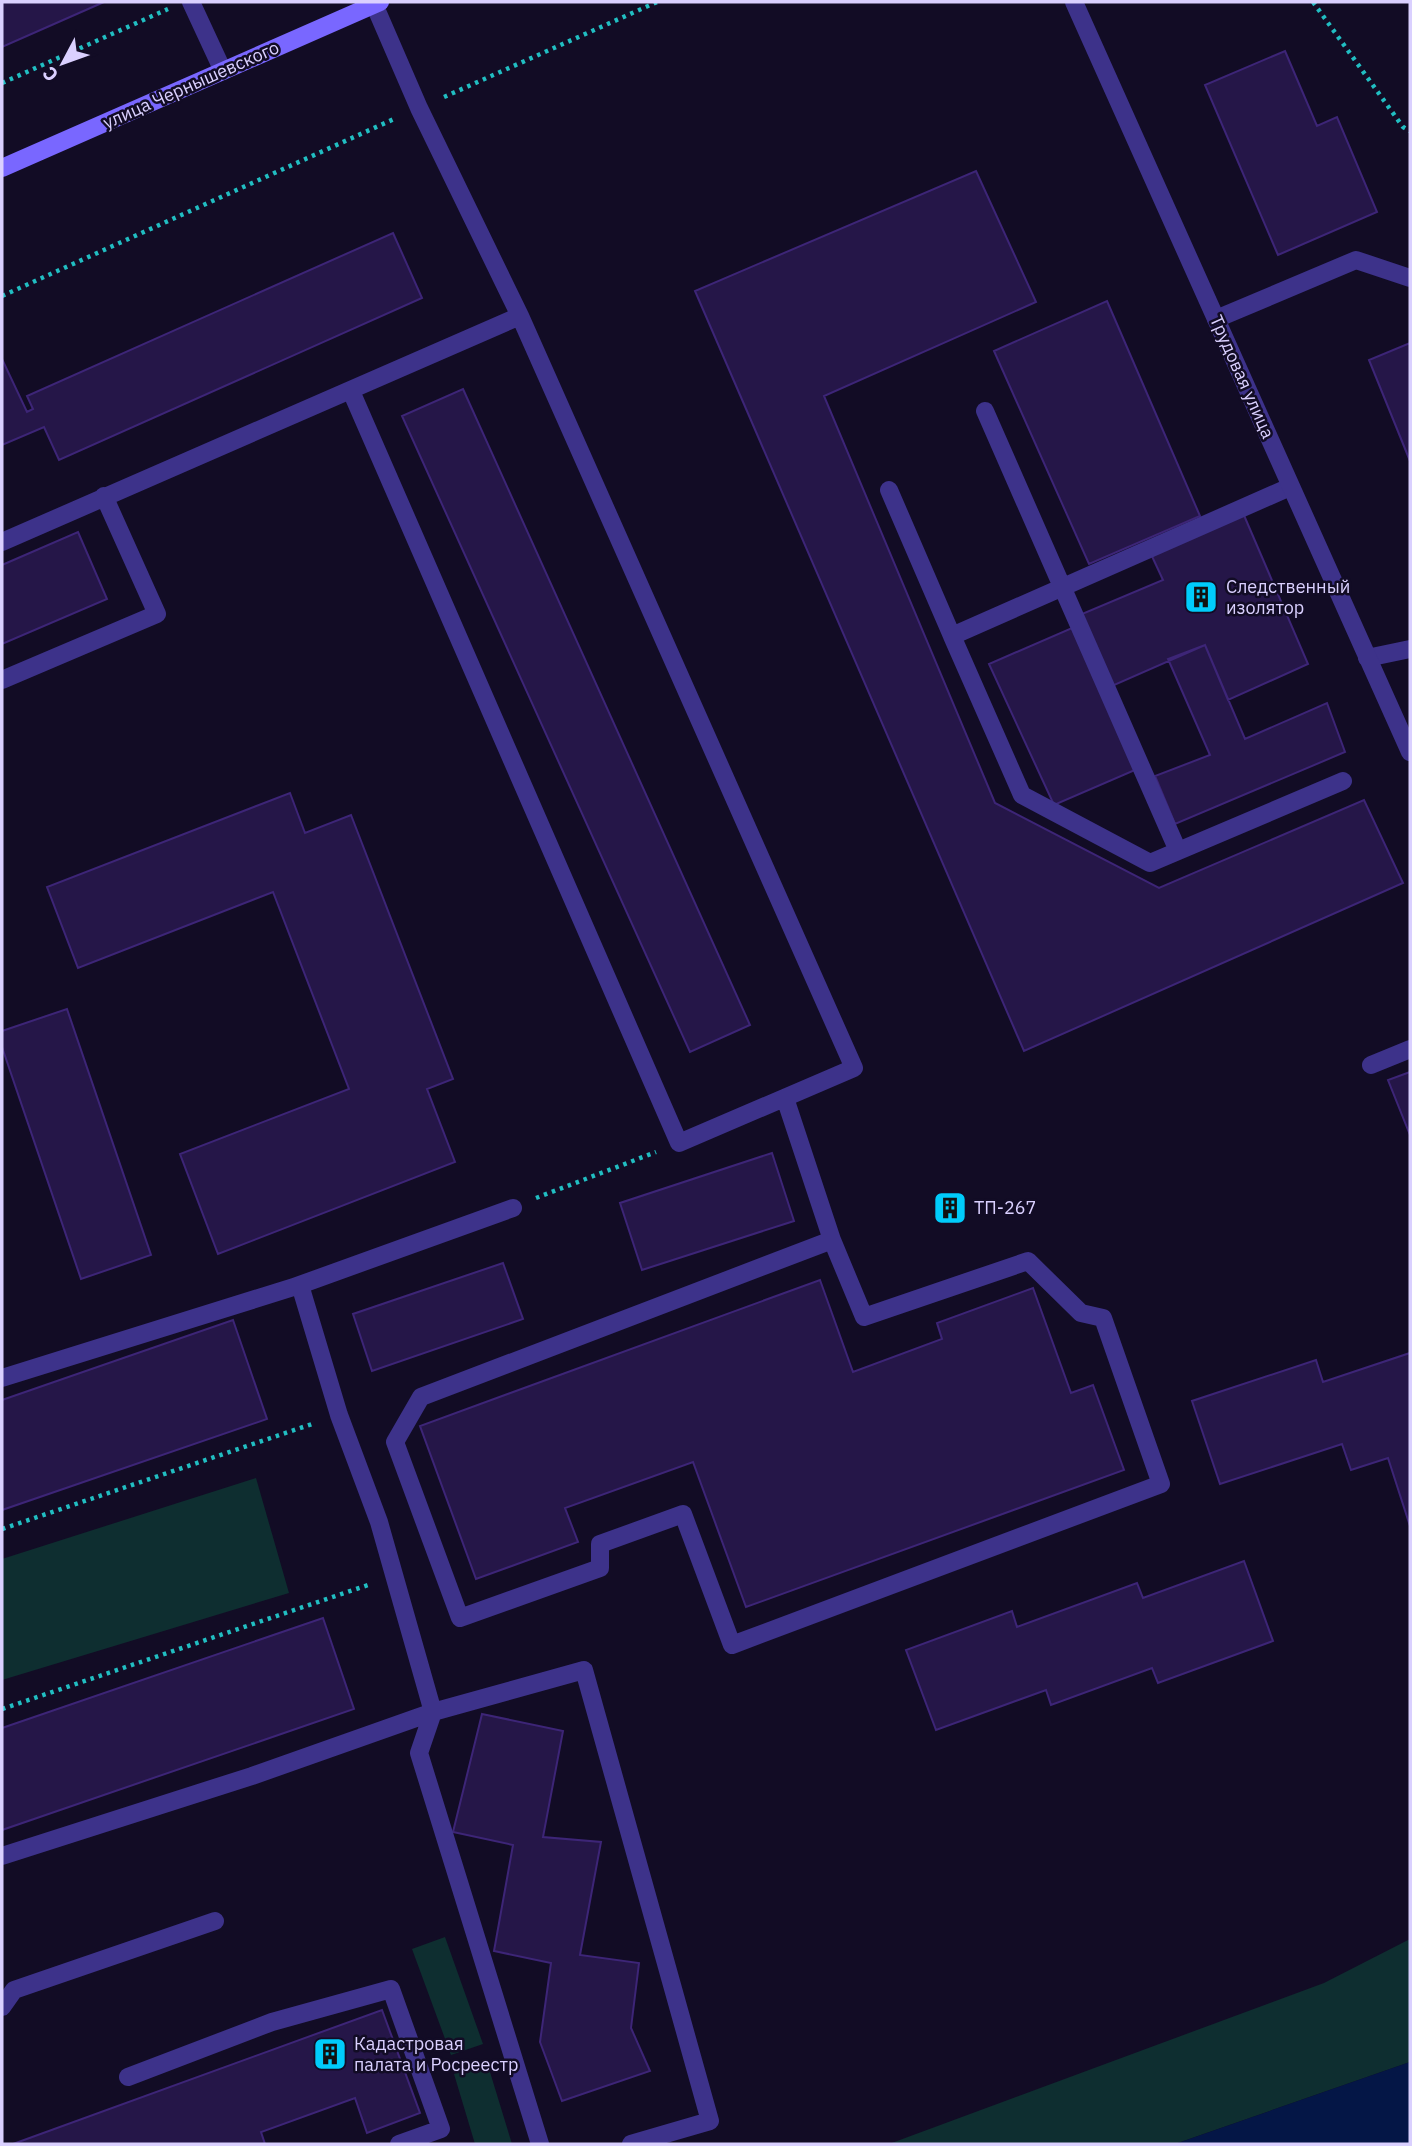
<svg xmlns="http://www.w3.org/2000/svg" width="1412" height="2146" font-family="'IBM Plex Sans',sans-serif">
	<rect width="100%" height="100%" fill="#120c25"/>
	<path fill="#0e2e30" d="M256,1478L289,1593L2,1680V1559Z
		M445,1937L483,2044L451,2055L412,1949Z
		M1410,1939V2062L1175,2144H889L1324,1983Z
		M486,2059L512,2144H475L454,2074Z"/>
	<path fill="#041646" d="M1410,2062V2144H1175Z"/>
	<path fill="#251648" stroke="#3d2577" stroke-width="2" d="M2,2H104L2,47Z
		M1285,51L1317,126L1337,117L1377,212L1278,255L1205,85Z
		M976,171L1036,302L824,396L995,803L1159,888L1364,800L1403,883L1024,1051L695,291Z
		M393,233L422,298L59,460L44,427L2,445V359L27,412L33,409L27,396Z
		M1107,301L1200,516L1089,564L994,351Z
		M1410,343V461L1369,360Z
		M463,389L750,1025L690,1052L402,416Z
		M1243,513L1308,664L1228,700L1205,645L1112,686L1082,614L1163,580L1150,552Z
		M78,532L107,599L2,644V565Z
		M1072,628L1135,770L1054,805L989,664Z
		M1205,645L1245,739L1327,703L1345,752L1175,824L1155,776L1210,755L1168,659Z
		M290,793L305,833L351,815L453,1079L427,1089L455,1162L218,1254L180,1154L349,1089L273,892L78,968L47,887Z
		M67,1009L151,1255L81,1279L2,1047V1031Z
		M1410,1072V1135L1388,1080Z
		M772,1153L794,1221L642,1270L620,1203Z
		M953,1193L963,1215L947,1222L938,1200Z
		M503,1263L523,1319L372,1371L353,1314Z
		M820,1280L853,1372L942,1339L937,1323L1033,1288L1071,1393L1093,1385L1124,1470L746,1607L693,1462L565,1508L578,1542L476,1579L420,1426Z
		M233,1320L267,1419L2,1510V1400Z
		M1410,1353V1526L1388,1458L1351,1470L1342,1444L1220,1484L1192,1401L1316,1360L1323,1382Z
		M1244,1561L1273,1641L1158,1683L1152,1668L1051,1705L1046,1690L936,1730L906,1650L1012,1611L1017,1627L1137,1583L1143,1598Z
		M323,1618L354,1709L2,1830V1728Z
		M482,1714L563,1731L543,1837L601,1842L580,1955L639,1963L631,2028L650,2071L562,2101L540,2042L551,1963L494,1951L513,1845L453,1832Z
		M382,2010L420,2113L367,2133L355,2098L261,2132L265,2144H13Z"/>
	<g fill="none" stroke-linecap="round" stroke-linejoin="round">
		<path stroke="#21bec2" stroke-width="4.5" stroke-dasharray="3.5 5" stroke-linecap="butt" d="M1313,2L1403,127L1410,131
			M2,83L168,9
			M444,97L657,2
			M2,296L394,119
			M536,1198L656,1152
			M2,1529L315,1423
			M2,1709L371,1584"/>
		<path stroke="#3d328a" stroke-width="18" d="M191,2L223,71
			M1216,319L1356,260L1410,278
			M351,391L679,1143L854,1068L520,316
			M985,411L1178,851
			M1290,487L952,636L1022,795L1150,863L1343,781
			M889,490L952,636
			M2,542L520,316L419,108L374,4
			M1367,658L1410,649
			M2,680L157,614L104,496
			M1371,1065L1410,1049
			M785,1098L832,1240
			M832,1240L864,1317L1028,1261L1081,1313L1103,1318L1161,1484L732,1645L683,1514L600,1544V1568L460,1618L395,1442L421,1397Z
			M294,1287L513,1208
			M2,1378L300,1285L339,1415L379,1522L433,1712L419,1753L540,2144
			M2,1856L252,1776L433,1712L584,1670L710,2121L631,2144
			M2,2007L14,1990L215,1921
			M128,2077L272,2022L391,1989L441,2129L399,2144"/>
		<path stroke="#3d328a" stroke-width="18" d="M1074,2L1410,752"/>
		<path stroke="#7967ff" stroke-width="18" d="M2,168L380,2"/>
	</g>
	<defs>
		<symbol id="building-square" viewBox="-11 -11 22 22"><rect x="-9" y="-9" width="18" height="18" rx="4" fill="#00ccfb" stroke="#120c25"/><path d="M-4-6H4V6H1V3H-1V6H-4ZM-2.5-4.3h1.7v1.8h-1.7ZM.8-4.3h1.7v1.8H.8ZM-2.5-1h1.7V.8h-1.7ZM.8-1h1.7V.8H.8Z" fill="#111"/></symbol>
	</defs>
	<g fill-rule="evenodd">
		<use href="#building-square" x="1182" y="578" width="38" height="38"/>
		<use href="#building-square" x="931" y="1189" width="38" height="38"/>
		<use href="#building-square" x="311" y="2035" width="38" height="38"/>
	</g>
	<g text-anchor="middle" stroke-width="5" stroke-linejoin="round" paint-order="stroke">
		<g font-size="18" fill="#dad0ff" stroke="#120c25">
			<text transform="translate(191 85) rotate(-24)" y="6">улица Чернышевского</text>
			<text transform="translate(1242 377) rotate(66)" y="6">Трудовая улица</text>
		</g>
		<g font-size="18" fill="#dad0ff" stroke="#120c25" text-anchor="start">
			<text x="1226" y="593">Следственный<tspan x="1226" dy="21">изолятор</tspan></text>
			<text x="974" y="1214">ТП-267</text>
			<text x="354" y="2050">Кадастровая<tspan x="354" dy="21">палата и Росреестр</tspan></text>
		</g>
	</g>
	<rect width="1412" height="2146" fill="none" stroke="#dad0ff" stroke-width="7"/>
	<g transform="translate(63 63) rotate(229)" stroke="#120c25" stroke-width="5" paint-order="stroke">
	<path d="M0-5L12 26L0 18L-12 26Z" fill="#dad0ff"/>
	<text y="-10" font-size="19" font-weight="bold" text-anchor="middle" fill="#dad0ff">С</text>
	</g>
</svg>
